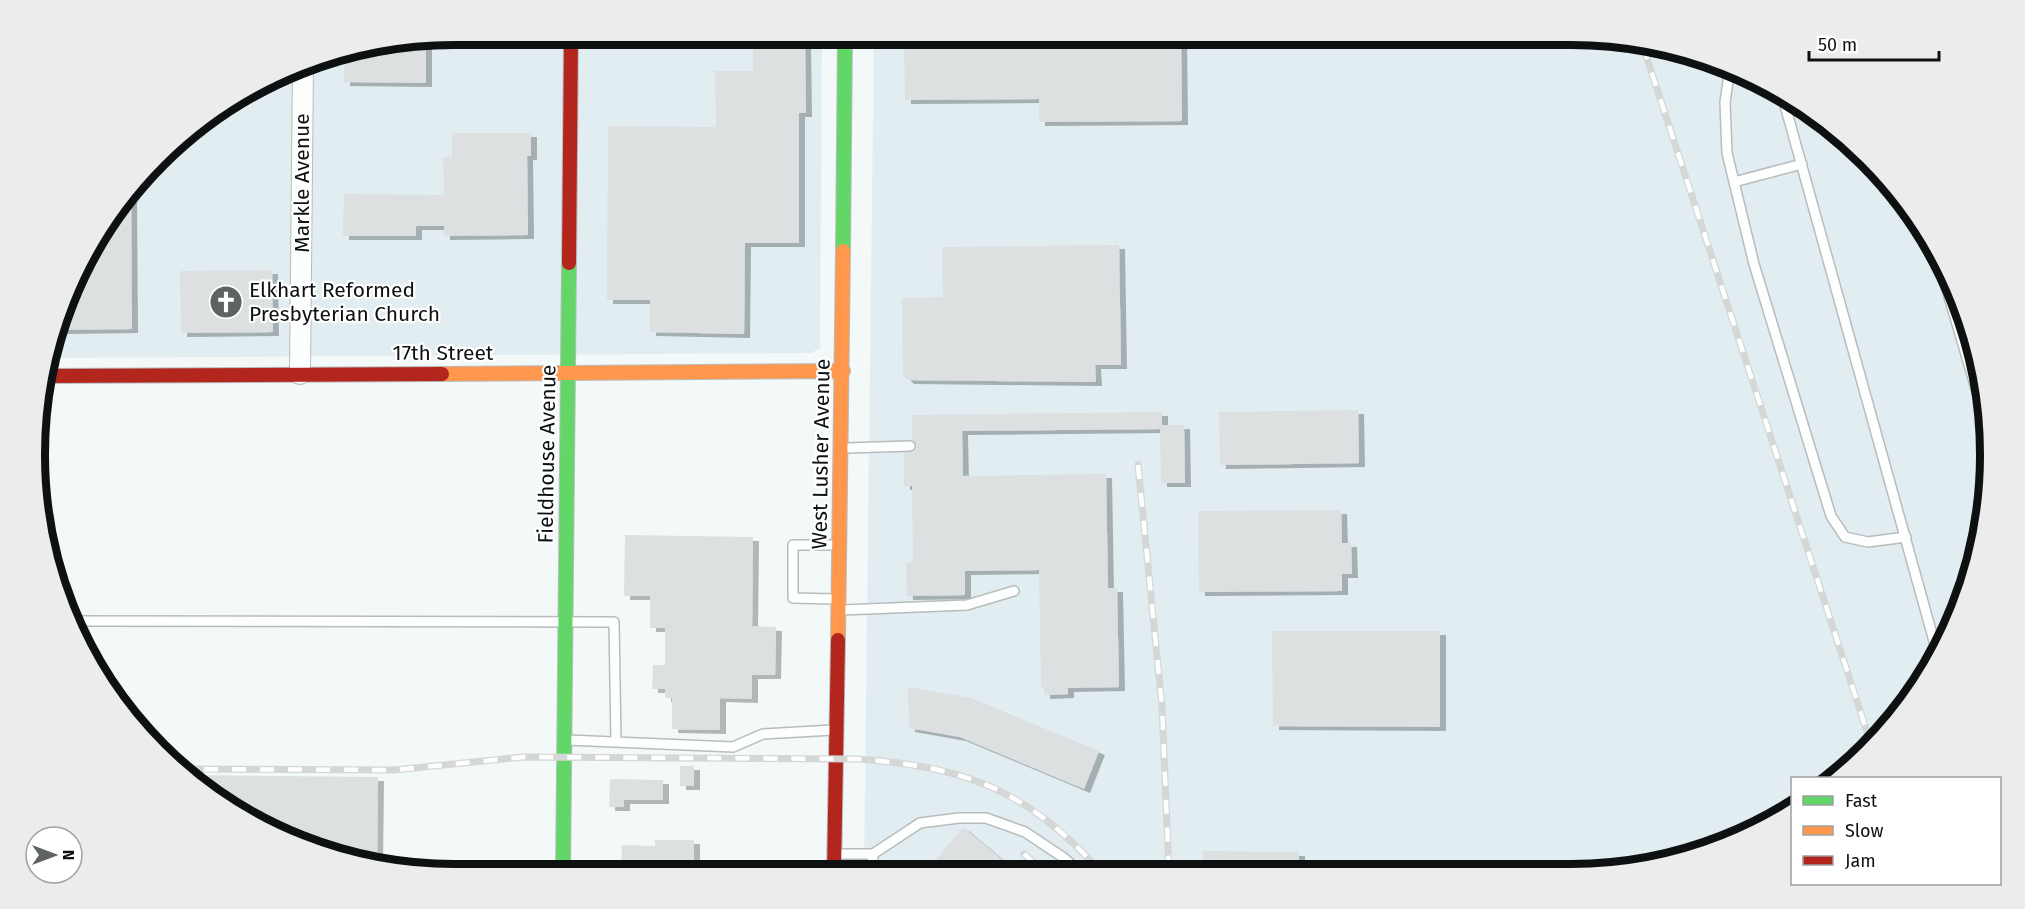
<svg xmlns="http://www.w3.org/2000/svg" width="2025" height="909" font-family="'Fira Sans',sans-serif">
	<defs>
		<filter id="shadow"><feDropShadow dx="6" dy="4" stdDeviation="0" flood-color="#0004"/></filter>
	</defs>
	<rect width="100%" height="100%" fill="#f3f8f9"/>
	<path fill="#e1edf0" d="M455,35H822L820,348L811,353L48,358L91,245L178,139L245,91L319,57Z
		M874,35H1571L1706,57L1781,91L1848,139L1904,199L1947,269L1976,346L1990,427L1987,510L1968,590L1920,688L1847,770L1834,778H1792V804L1732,842L1626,871L864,873Z"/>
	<path fill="#dce0e1" filter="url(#shadow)" d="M904,34H1181L1182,121L1039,122V99L905,100Z
		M426,39V83L344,82L345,53Z
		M805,42L806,113H799V243H745L744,334L650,332V300H607L608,126L716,127L715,71H753V43Z
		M452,133H531V156H527L528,235L444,236V226H416V236H343L344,194L444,195L443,157H452Z
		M131,195L132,329L59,330L91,245Z
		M1119,245L1121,365H1095L1096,382L908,380L903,375L902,298L943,297L942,247Z
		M272,270L273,332L181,333L180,271Z
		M1358,410L1359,463L1220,465L1219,412Z
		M1162,412V425H1184L1185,483H1161L1160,429L962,431L963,476L1106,474L1108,588H1117L1119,687L1068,688V694L1044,695V687H1041L1039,570L965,571V595L907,596L906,563L913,562L912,486H904V453L913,452L917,446L912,440V415Z
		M1341,510L1342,543H1351L1352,574H1342V591L1199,592L1198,511Z
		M625,535L753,537L752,626L776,627L775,675H752V699L720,698V730L672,729V698H665V689H652L653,665H665V628H650V596H624Z
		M1272,631H1440V727L1273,726Z
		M908,687L971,698L1099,751L1084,789L960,737L909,728Z
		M680,766H694V786H680Z
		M184,775L378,777L377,862L319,852L245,818Z
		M610,779L663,780V800H624V807H609Z
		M963,827L1018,873H925Z
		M655,840H694V874H621L622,845L655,846Z
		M1203,851L1299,852V872H1203Z"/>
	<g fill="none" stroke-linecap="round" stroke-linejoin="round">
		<defs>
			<path id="lane" d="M1730,68L1725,102L1727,153L1754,264L1831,516L1845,537L1868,542L1906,537
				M1781,91L1937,652
				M1734,182L1802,164
				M1935,249L1989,433
				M847,448L910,446
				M834,599L793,598V545H835
				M842,610L967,605L1014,591
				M71,621L614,622L616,742
				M567,740L733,747L763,734L833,730
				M839,854H873L920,823L959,818H986L1025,832L1064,858L1081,873
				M872,873L873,854"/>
			<path id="street" d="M300,374L303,64"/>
			<path id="fast" d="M843,251L845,35
				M563,874L569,263"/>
			<path id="slow" d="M442,374L843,371
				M838,640L843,251"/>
			<path id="jam" d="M569,263L571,35
				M42,376L442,374
				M834,873L838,640"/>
		</defs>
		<use href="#lane" stroke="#b9bcbd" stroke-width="12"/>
		<use href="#street" stroke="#b9bcbd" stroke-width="22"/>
		<use href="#fast" stroke="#b9bcbd" stroke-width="16"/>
		<use href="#slow" stroke="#b9bcbd" stroke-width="16"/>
		<use href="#jam" stroke="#b9bcbd" stroke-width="16"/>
		<use href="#lane" stroke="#fdfefe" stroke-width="9"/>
		<use href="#street" stroke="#fdfefe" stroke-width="20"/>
		<use href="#fast" stroke="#63d668" stroke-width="14"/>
		<use href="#slow" stroke="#ff974d" stroke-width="14"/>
		<use href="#jam" stroke="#b3261e" stroke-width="14"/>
		<defs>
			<path id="rail" d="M1643,46L1871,744
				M1138,465L1162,706L1169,872
				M176,769L394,770L523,757L858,759C967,767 1027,790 1101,872
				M1024,854L1046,873"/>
		</defs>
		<use href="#rail" stroke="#d5d7d7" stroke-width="7"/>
		<use href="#rail" stroke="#fff" stroke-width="4.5" stroke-dasharray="14" stroke-linecap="butt"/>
	</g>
	<defs>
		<symbol id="church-disc" viewBox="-11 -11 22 22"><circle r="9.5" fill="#5e6263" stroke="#fff"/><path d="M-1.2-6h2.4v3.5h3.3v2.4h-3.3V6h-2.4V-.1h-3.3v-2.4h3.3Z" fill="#fff"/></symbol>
	</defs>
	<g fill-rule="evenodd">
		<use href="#church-disc" x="207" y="283" width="38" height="38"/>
	</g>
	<g text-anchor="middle" stroke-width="4.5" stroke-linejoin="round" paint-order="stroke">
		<g font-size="21" fill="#0e1112" stroke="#fff">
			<text transform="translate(302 183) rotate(-90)" y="7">Markle Avenue</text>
			<text x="443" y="360">17th Street</text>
			<text transform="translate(547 454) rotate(-89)" y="7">Fieldhouse Avenue</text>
			<text transform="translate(821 454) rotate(-89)" y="7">West Lusher Avenue</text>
		</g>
		<g font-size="21" fill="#0e1112" stroke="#fff" text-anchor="start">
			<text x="249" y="297">Elkhart Reformed<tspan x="249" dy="24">Presbyterian Church</tspan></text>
		</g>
	</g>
	<path d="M0 0H2025V909H0ZM454 45H1571A409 409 0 0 1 1980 454V455A409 409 0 0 1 1571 864H454A409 409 0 0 1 45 455V454A409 409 0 0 1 454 45Z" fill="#ececec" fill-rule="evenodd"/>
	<path fill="none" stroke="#0e1112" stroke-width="8" d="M454 45H1571A409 409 0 0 1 1980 454V455A409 409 0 0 1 1571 864H454A409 409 0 0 1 45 455V454A409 409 0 0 1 454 45Z"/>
	<rect x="1791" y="777" width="210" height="108" fill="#ffffff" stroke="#9fa0a0" stroke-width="1.5"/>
	<rect x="1803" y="796" width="30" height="9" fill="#63d668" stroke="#9fa0a0" stroke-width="1.5"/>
	<text x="1845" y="807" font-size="18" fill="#0e1112">Fast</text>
	<rect x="1803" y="826" width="30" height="9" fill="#ff974d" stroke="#9fa0a0" stroke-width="1.5"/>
	<text x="1845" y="837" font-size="18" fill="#0e1112">Slow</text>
	<rect x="1803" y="856" width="30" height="9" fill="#b3261e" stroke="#9fa0a0" stroke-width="1.5"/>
	<text x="1845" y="867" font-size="18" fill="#0e1112">Jam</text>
	<g transform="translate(54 855) rotate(90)"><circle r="28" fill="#ffffff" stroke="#9fa0a0" stroke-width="1.5"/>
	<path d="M0-4.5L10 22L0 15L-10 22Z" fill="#5e6263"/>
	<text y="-9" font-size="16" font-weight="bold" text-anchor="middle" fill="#0e1112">N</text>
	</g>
	<path d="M1809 51v9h130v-9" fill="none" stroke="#0e1112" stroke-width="3"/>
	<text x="1818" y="51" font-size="18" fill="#0e1112" stroke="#ffffff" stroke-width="4.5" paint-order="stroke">50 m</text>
</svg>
